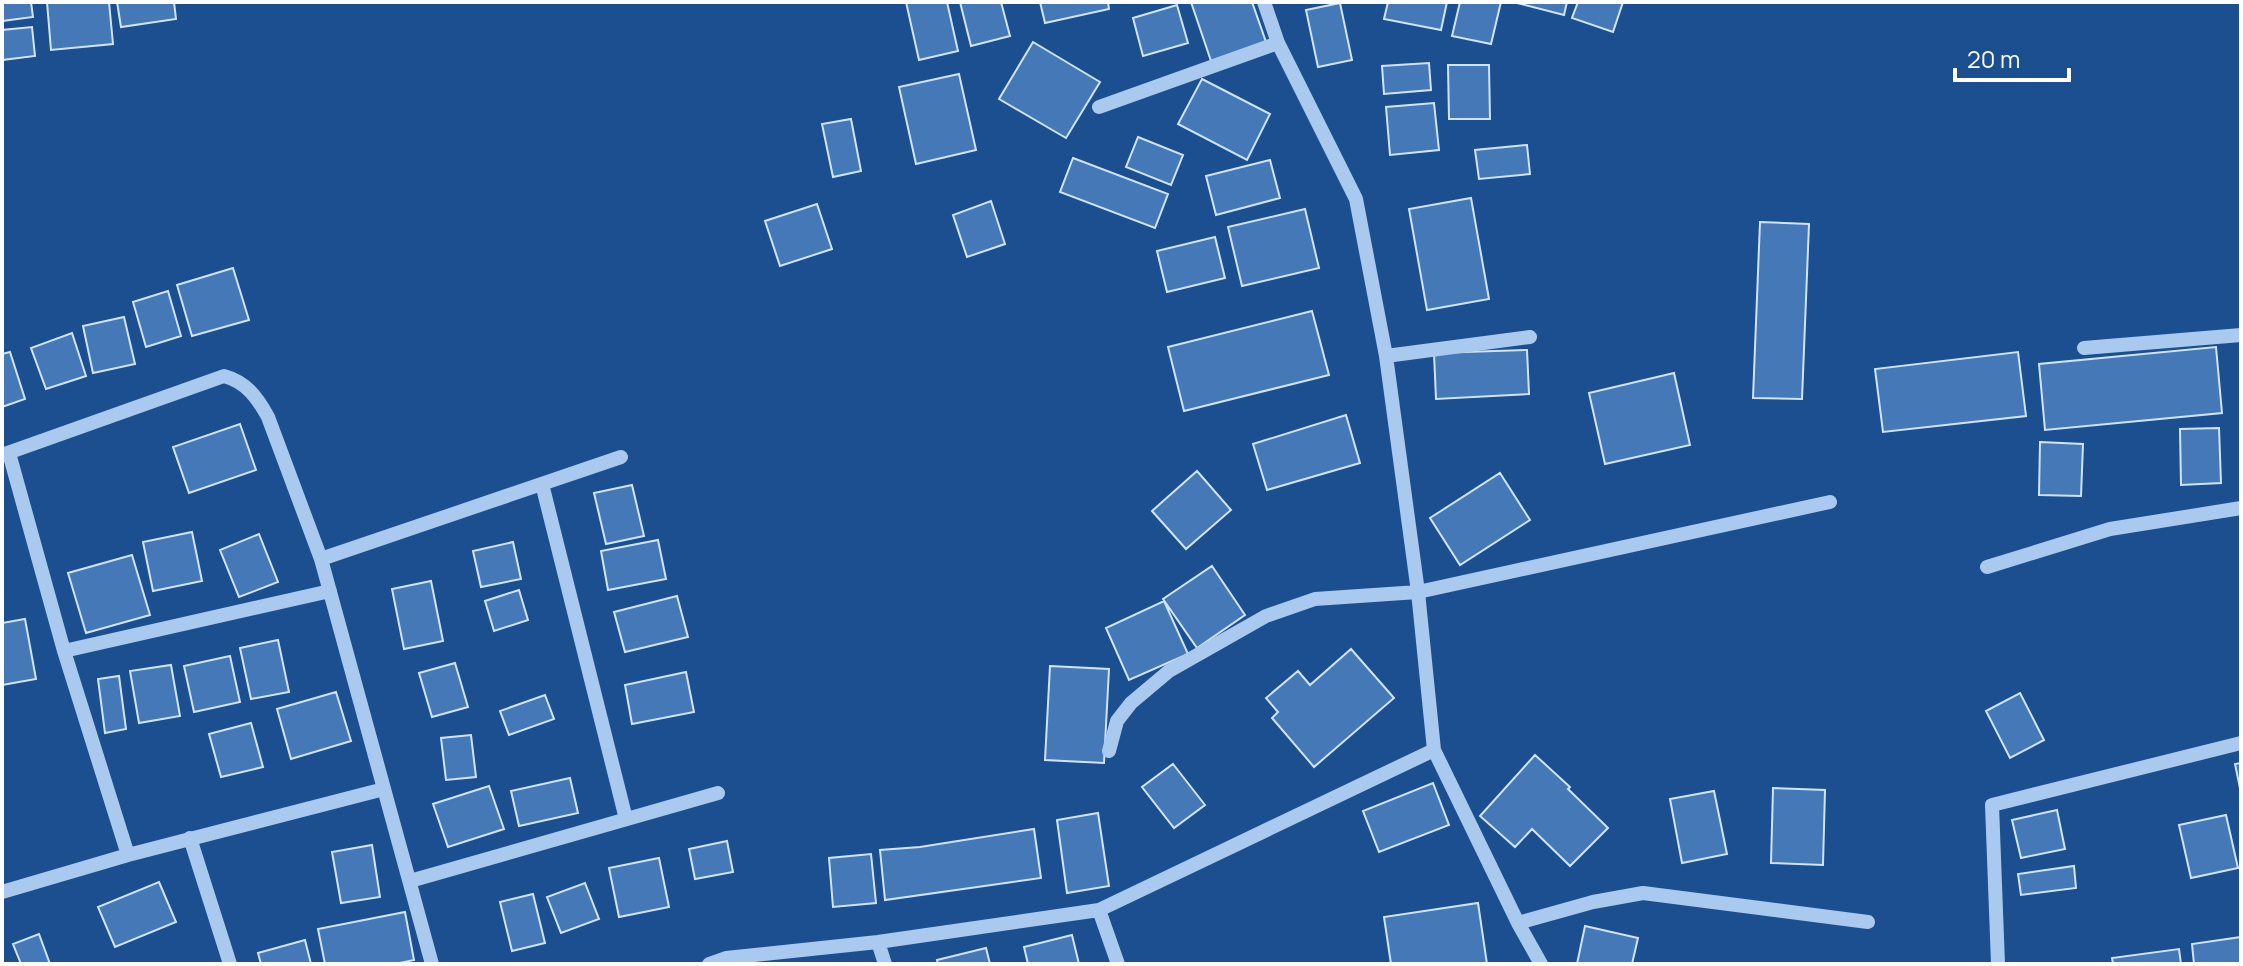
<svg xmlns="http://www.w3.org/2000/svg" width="2243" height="966" font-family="Manrope,sans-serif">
	<rect width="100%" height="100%" fill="#1b4f8f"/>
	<path fill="#4478b7" stroke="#cfe3fa" stroke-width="2" d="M2,2H31L33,17L2,21Z
		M47,2H109L113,44L51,50Z
		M117,2H174L176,19L121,27Z
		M906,2H947L958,51L919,60Z
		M960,2H1001L1010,36L971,46Z
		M1040,2H1108L1109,9L1045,23Z
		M1191,2H1252L1266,42L1211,61Z
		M1388,2H1447L1441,30L1384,19Z
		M1460,2H1501L1491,44L1452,36Z
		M1513,2H1567L1564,15Z
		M1578,2H1623L1613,32L1572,18Z
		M1340,3L1352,60L1318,67L1306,10Z
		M1177,5L1188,43L1143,56L1133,18Z
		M32,27L35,56L2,60V30Z
		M1033,42L1100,82L1066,138L999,99Z
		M1429,63L1431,90L1384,94L1382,66Z
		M1448,65H1489L1490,119H1449Z
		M959,74L976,150L916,164L899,87Z
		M1202,79L1270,114L1247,160L1178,124Z
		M1434,103L1439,150L1390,155L1386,107Z
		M851,119L861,171L833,177L822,124Z
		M1138,137L1183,155L1171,185L1126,167Z
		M1527,145L1530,174L1479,179L1475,150Z
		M1073,158L1168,194L1155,228L1060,192Z
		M1270,160L1280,198L1216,215L1206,176Z
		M1471,198L1489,299L1427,310L1409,209Z
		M991,201L1005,244L967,257L953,215Z
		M817,204L832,249L780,266L765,221Z
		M1305,209L1319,268L1242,286L1228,227Z
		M1760,222L1809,224L1802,399L1753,398Z
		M1215,237L1225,278L1167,292L1157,251Z
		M233,268L249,320L192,336L177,285Z
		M168,291L181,336L146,347L133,302Z
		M1312,311L1329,375L1184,411L1168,347Z
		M124,317L135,364L93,373L83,326Z
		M72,333L86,376L46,389L31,348Z
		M2216,347L2222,413L2045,430L2039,364Z
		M1527,350L1529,394L1436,399L1434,353Z
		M10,352L25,399L2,407V354Z
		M2018,352L2026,416L1883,432L1875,369Z
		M1674,373L1690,445L1605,464L1589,393Z
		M1346,415L1360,463L1267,490L1253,444Z
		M240,424L256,470L189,493L173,447Z
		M2219,428L2221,483L2181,485L2180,429Z
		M2040,442L2083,444L2081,496L2039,495Z
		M1197,471L1231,510L1186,549L1152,511Z
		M1500,473L1530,520L1460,565L1430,518Z
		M632,485L644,536L606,544L594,493Z
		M192,532L202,581L153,591L143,542Z
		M259,534L278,582L239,597L220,550Z
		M658,540L666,579L608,590L601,551Z
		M513,542L521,579L481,587L473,551Z
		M132,555L150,615L86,633L68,573Z
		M1212,566L1245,615L1197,648L1163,599Z
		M431,581L443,641L404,649L392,589Z
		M519,590L528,620L494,631L485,601Z
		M677,596L688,637L625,652L614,612Z
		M1164,601L1188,654L1129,680L1106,628Z
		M25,619L36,679L2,685V623Z
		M278,640L289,692L251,699L240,648Z
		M1351,649L1394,698L1314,767L1272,718L1278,712L1266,698L1298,671L1310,685Z
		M230,656L240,702L194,712L184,666Z
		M455,663L468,707L432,717L419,673Z
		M171,665L180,716L139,723L130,671Z
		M1050,666L1109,669L1104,763L1045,760Z
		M686,672L694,712L632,724L625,685Z
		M119,676L126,729L105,733L98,679Z
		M336,692L351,741L291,759L277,709Z
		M2020,693L2044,740L2010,758L1986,711Z
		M545,695L554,719L509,735L500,711Z
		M251,723L263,767L221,777L209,734Z
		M471,735L476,777L446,780L441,738Z
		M1535,755L1570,787L1568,789L1608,828L1570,866L1532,829L1515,847L1480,816Z
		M2241,763V793L2235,764Z
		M1173,764L1205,805L1174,828L1142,787Z
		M570,778L578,813L519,826L511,791Z
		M1433,783L1449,825L1379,852L1363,811Z
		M489,786L504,829L448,847L433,804Z
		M1773,788L1825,790L1823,865L1771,863Z
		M1714,791L1727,854L1682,863L1670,799Z
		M2057,810L2065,849L2021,858L2012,820Z
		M1098,813L1109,886L1067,893L1057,820Z
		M2226,815L2238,868L2191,878L2179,825Z
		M1034,829L1041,878L885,900L880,850L920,847Z
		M727,841L733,872L695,879L689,849Z
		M372,845L380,897L341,903L332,852Z
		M871,854L876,903L833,907L829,858Z
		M659,858L669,907L619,917L609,868Z
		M2074,866L2076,888L2021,895L2018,874Z
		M159,882L176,922L115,947L98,907Z
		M585,883L599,919L561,933L547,897Z
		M533,894L545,943L512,951L500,902Z
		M1478,903L1487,964H1391L1384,917Z
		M405,912L414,960L395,964H325L318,929Z
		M1585,926L1638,938L1632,964H1577Z
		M39,934L50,964H21L13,944Z
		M1072,935L1079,964H1028L1024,947Z
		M2241,937V964H2194L2192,944Z
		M305,940L311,964H261L258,953Z
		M986,948L990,964H938L937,960Z
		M2179,949L2181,964H2113L2112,958Z"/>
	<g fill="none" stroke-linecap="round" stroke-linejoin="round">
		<path stroke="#a9c9ee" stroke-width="14" d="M1264,2L1278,43L1356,199L1386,356L1418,592L1434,750L1518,923L1541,964
			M1099,107L1278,43
			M2084,348L2241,335
			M1386,356L1530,337
			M9,453L64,651L128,855
			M2,455L224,376C246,382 257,397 268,417L321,559L432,964
			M542,484L626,819
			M321,559L621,457
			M1987,567L2110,529L2241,508
			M64,651L330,591
			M1109,751L1117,721L1131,703L1169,671L1266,616L1315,599L1418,592L1830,502
			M190,838L230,964
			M410,881L718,793
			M2,892L128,855L384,789
			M1099,910L1118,964
			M1518,923L1593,902L1643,893L1868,922
			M878,942L885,964
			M709,964L726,958L878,942L1099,910L1434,750
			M1998,964L1992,805L2241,743"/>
	</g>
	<rect width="2243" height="966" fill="none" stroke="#ffffff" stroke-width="8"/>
	<path d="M1955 68v12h114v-12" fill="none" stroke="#ffffff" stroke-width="4"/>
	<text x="1967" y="68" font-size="24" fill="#ffffff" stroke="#1b4f8f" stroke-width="6" paint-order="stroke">20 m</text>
</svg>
